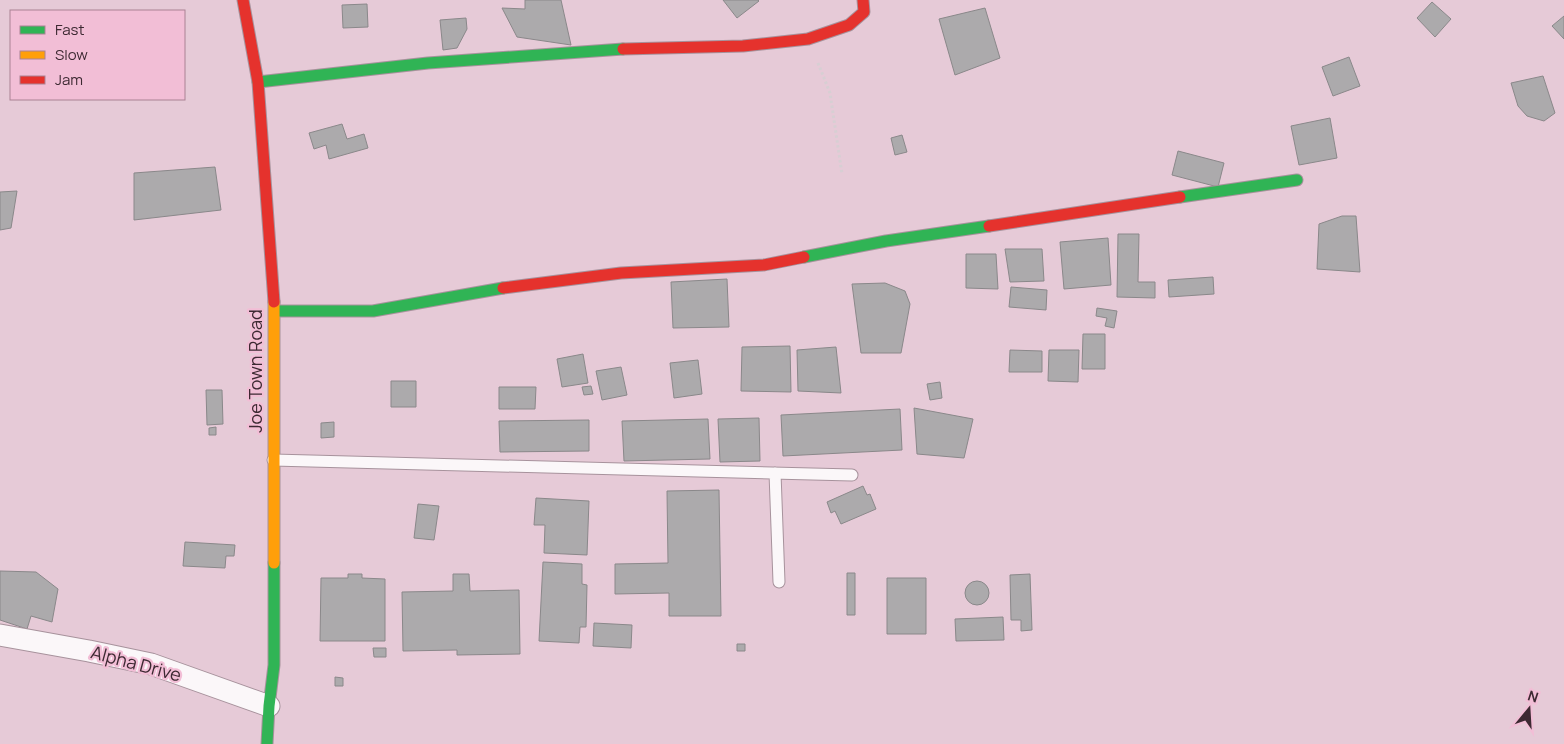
<svg xmlns="http://www.w3.org/2000/svg" width="1564" height="744" font-family="Manrope,sans-serif">
	<rect width="100%" height="100%" fill="#e6cad7"/>
	<path fill="#acaaac" stroke="#8a888a" d="M525,0H561L571,45L517,37L502,8L525,9Z
		M723,0H758L759,1L737,18Z
		M1432,2L1451,19L1435,37L1417,18Z
		M367,4L368,27L343,28L342,5Z
		M985,8L1000,58L955,75L939,19Z
		M1564,16V39L1552,26Z
		M466,18L467,29L457,48L443,50L440,20Z
		M1349,57L1360,86L1333,96L1322,67Z
		M1543,76L1555,113L1544,121L1527,116L1518,106L1511,83Z
		M1330,118L1337,158L1299,165L1291,126Z
		M342,124L347,139L364,134L368,148L329,159L326,145L314,149L309,133Z
		M902,135L907,152L895,155L891,138Z
		M1178,151L1224,163L1218,187L1172,175Z
		M215,167L221,210L134,220V173Z
		M17,191L11,228L0,230V192Z
		M1342,216H1356L1360,272L1317,269L1319,224Z
		M1118,234H1139L1138,282H1155V298L1117,297Z
		M1108,238L1111,285L1064,289L1060,242Z
		M1005,249H1042L1044,281L1010,282Z
		M966,254H996L998,289L966,288Z
		M1213,277L1214,294L1169,297L1168,280Z
		M727,279L729,327L673,328L671,282Z
		M885,283L905,291L910,304L901,353H861L852,284Z
		M1011,287L1047,290L1046,310L1009,307Z
		M1097,308L1117,311L1114,328L1105,326L1107,318L1096,316Z
		M1083,334H1105V369H1082Z
		M790,346L791,392L741,391L742,347Z
		M836,347L841,393L798,391L797,350Z
		M1010,350L1042,351V372H1009Z
		M1049,350H1079L1078,382L1048,381Z
		M583,354L588,383L562,387L557,359Z
		M698,360L702,394L674,398L670,363Z
		M621,367L627,395L602,400L596,371Z
		M391,381H416V407H391Z
		M940,382L942,398L930,400L927,384Z
		M591,386L593,394L584,395L582,387Z
		M499,387H536L535,409H499Z
		M206,390H222L223,424L207,425Z
		M914,408L973,419L964,458L917,454Z
		M900,409L902,450L783,456L781,415Z
		M759,418L760,461L720,462L718,419Z
		M708,419L710,459L624,461L622,421Z
		M589,420V451L500,452L499,421Z
		M334,422V437L321,438V423Z
		M216,427V435H209V428Z
		M863,486L867,495L870,494L876,509L841,524L835,511L831,513L827,502Z
		M719,490L721,616H669V593L615,594V564L668,563L667,491Z
		M536,498L589,501L587,555L544,553L545,525H534Z
		M418,504L439,506L434,540L414,538Z
		M185,542L235,545L234,556H226L225,568L183,566Z
		M543,562L582,564V584L587,585L586,627H580L579,643L539,641Z
		M0,571L36,572L58,589L52,622L31,616L27,629L0,620Z
		M847,573H855V615H847Z
		M348,574H362V578L385,579V641H320L321,578H348Z
		M453,574H469L470,591L519,590L520,654L457,655V650L403,651L402,592L453,591Z
		M1030,574L1032,630L1021,631V620H1011L1010,575Z
		M887,578H926V634H887Z
		M965 593a12 12 0 1 1 24 0a12 12 0 1 1-24 0Z
		M1003,617L1004,640L956,641L955,619Z
		M594,623L632,625L631,648L593,646Z
		M737,644H745V651H737Z
		M373,648H386V657H374Z
		M335,677L343,678V686H335Z"/>
	<g fill="none" stroke-linecap="round" stroke-linejoin="round">
		<defs>
			<path id="lane" d="M273,460L852,475
				M775,473L779,582"/>
			<path id="street" d="M0,635L89,651L151,664L269,706"/>
			<path id="fast" d="M258,82L428,63L623,49
				M1180,197L1297,180
				M804,257L886,241L989,226
				M275,311H373L503,288
				M267,744L269,706L274,665V563"/>
			<path id="slow" d="M274,563V302"/>
			<path id="jam" d="M243,0L258,82L274,302
				M623,49L743,46L808,39L849,25L864,12L863,0
				M989,226L1180,197
				M503,288L621,273L764,265L804,257"/>
		</defs>
		<use href="#lane" stroke="#a7929c" stroke-width="13"/>
		<use href="#street" stroke="#a7929c" stroke-width="23"/>
		<use href="#fast" stroke="#a7929c" stroke-width="13"/>
		<use href="#slow" stroke="#a7929c" stroke-width="13"/>
		<use href="#jam" stroke="#a7929c" stroke-width="13"/>
		<path stroke="#d7cfd3" stroke-width="3" stroke-dasharray="2.5 2.5" stroke-linecap="butt" d="M818,63L830,93L842,174"/>
		<use href="#lane" stroke="#fbf7f9" stroke-width="11"/>
		<use href="#street" stroke="#fbf7f9" stroke-width="21"/>
		<use href="#fast" stroke="#30b455" stroke-width="11"/>
		<use href="#slow" stroke="#ff9f0a" stroke-width="11"/>
		<use href="#jam" stroke="#e5322d" stroke-width="11"/>
	</g>
	<g text-anchor="middle" stroke-width="4.5" stroke-linejoin="round" paint-order="stroke">
		<g font-size="18" fill="#3d2932" stroke="#f2bed6">
			<text transform="translate(256 371) rotate(-90)" y="6">Joe Town Road</text>
			<text transform="translate(136 664) rotate(15)" y="6">Alpha Drive</text>
		</g>
	</g>
	<rect x="10" y="10" width="175" height="90" fill="#f2bed6" stroke="#aa8294"/>
	<rect x="20" y="26" width="25" height="8" fill="#30b455" stroke="#aa8294"/>
	<text x="55" y="35" font-size="15" fill="#3d2932">Fast</text>
	<rect x="20" y="51" width="25" height="8" fill="#ff9f0a" stroke="#aa8294"/>
	<text x="55" y="60" font-size="15" fill="#3d2932">Slow</text>
	<rect x="20" y="76" width="25" height="8" fill="#e5322d" stroke="#aa8294"/>
	<text x="55" y="85" font-size="15" fill="#3d2932">Jam</text>
	<g transform="translate(1529 709) rotate(18)" stroke="#f2bed6" stroke-width="4" paint-order="stroke">
	<path d="M0-4L9 19L0 12L-9 19Z" fill="#3d2932"/>
	<text y="-8" font-size="14" font-weight="bold" text-anchor="middle" fill="#3d2932">N</text>
	</g>
</svg>
